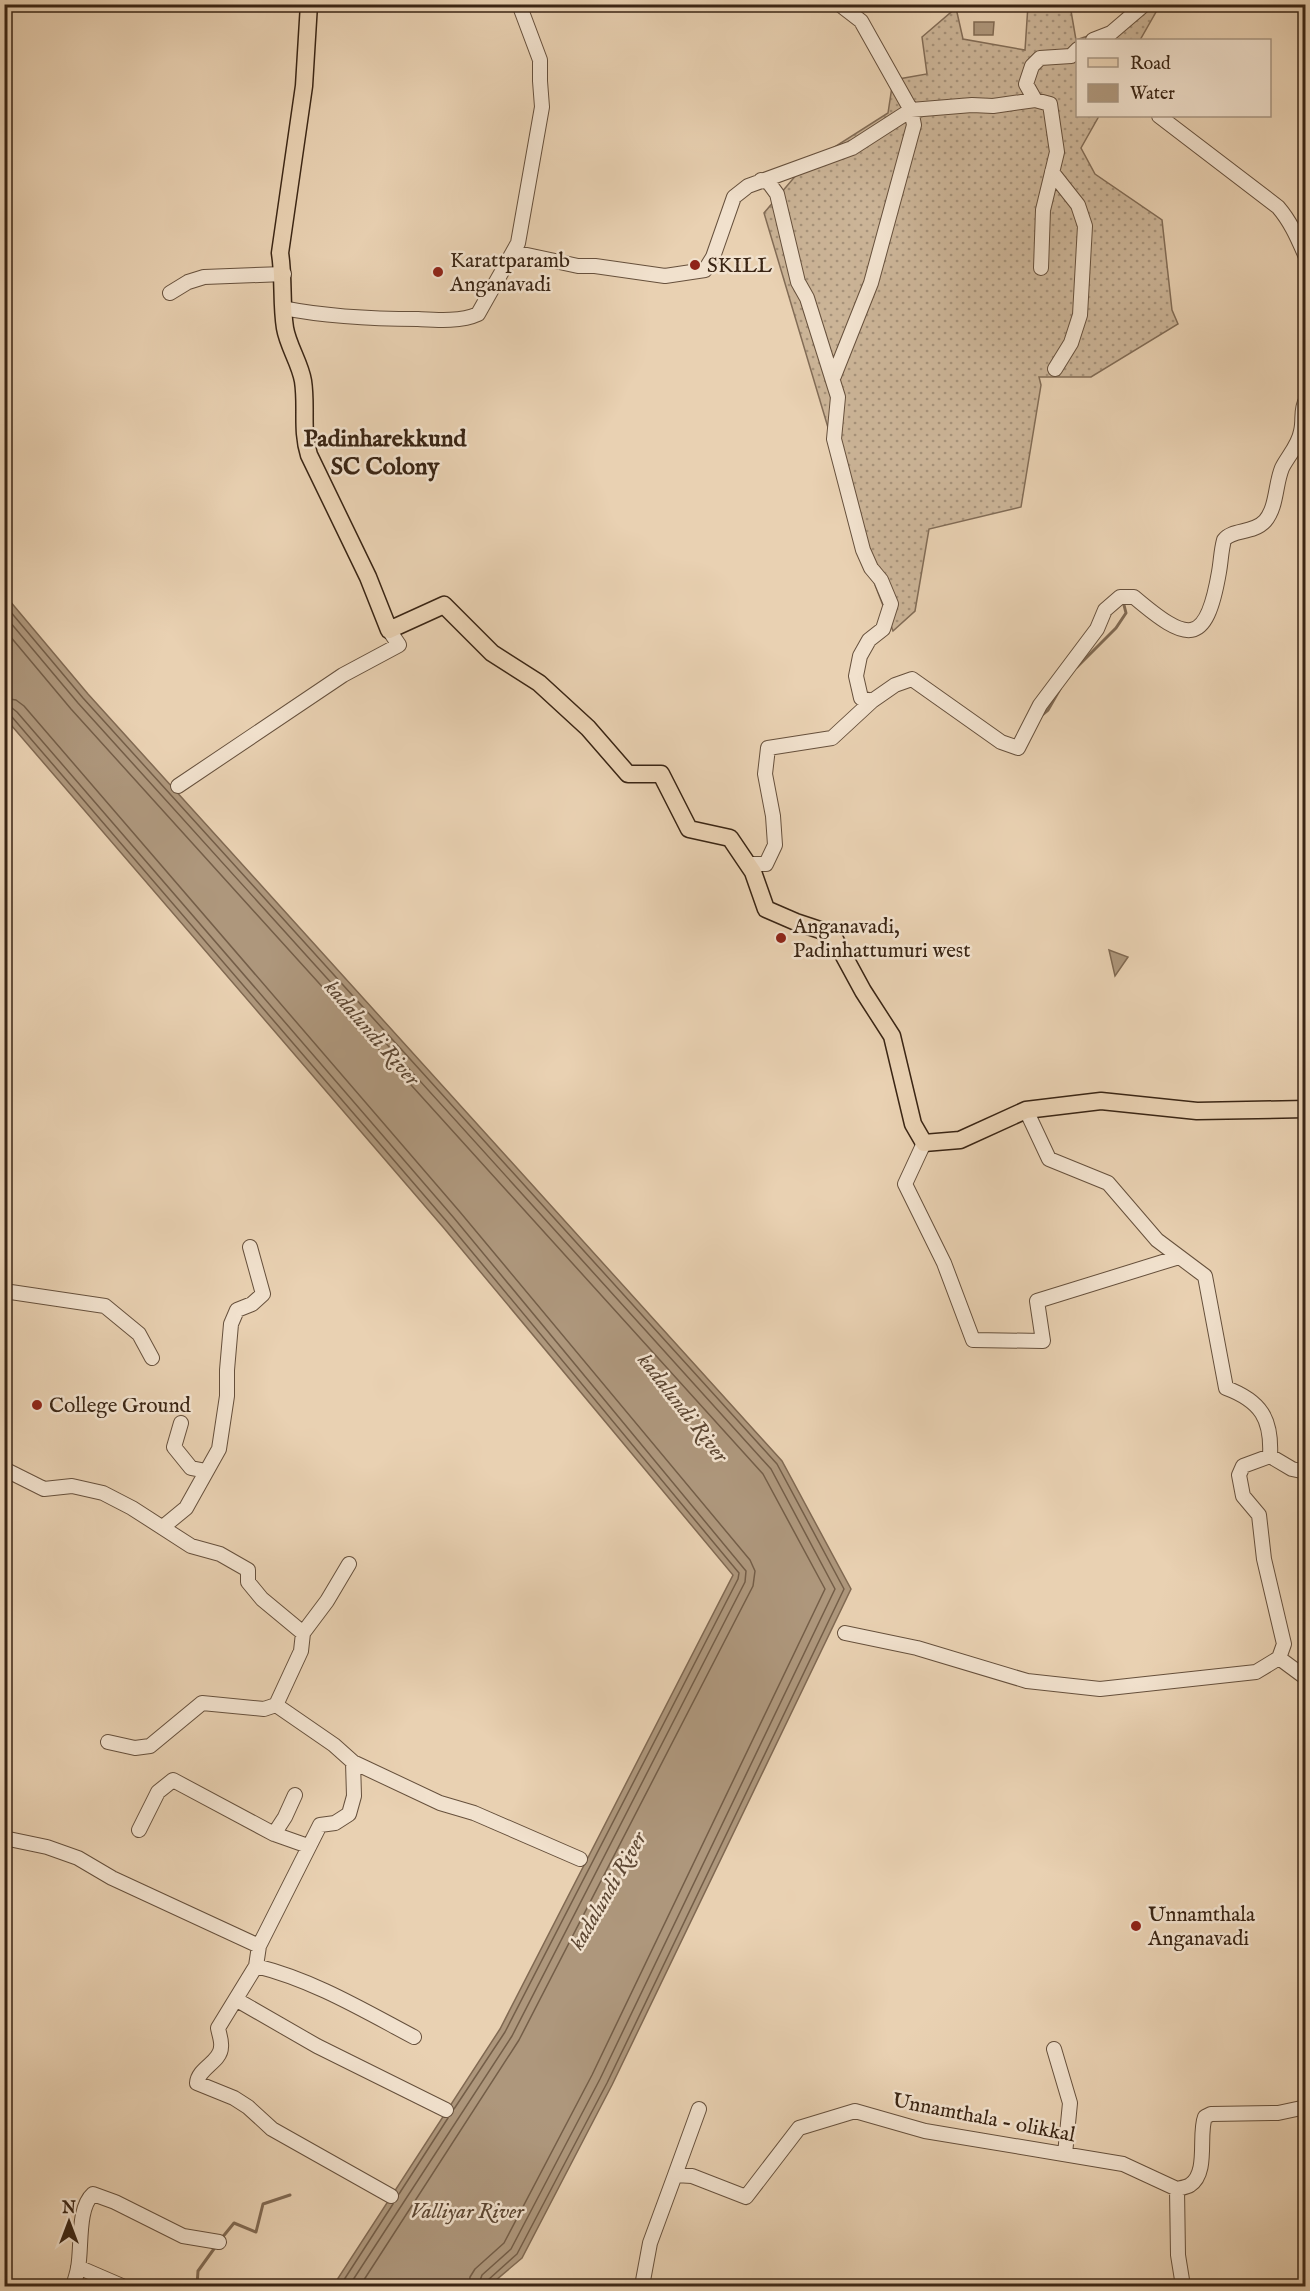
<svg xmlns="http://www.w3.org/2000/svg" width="1310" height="2291" font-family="'IM FELL English',serif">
	<defs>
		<pattern id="grass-dots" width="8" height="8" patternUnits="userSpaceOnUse" patternTransform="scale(1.5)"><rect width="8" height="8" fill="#cbb497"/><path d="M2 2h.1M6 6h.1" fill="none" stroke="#a6927a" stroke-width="1.8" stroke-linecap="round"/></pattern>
	</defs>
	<rect width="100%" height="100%" fill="#e9d1b2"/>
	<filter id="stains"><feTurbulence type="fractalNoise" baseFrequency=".00333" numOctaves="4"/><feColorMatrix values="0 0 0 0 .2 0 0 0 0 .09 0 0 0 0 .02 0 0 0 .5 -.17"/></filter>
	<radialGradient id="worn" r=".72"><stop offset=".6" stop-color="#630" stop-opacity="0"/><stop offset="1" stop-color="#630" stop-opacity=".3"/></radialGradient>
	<path fill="url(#grass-dots)" stroke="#826c56" stroke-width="1.5" d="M1028,5H1070L1076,40L1111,28L1130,5H1160L1140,40H1078V116H1099L1081,148L1095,174L1162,220L1172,310L1178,324L1091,377H1039L1041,385L1021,507L929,529L915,611L893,631L875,585L764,213L803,167L888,113L893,80L927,74L922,37L956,8L963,39L1025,50Z"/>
	<path fill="#ae977c" stroke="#806952" stroke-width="1.5" d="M974,22H994L993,35H974Z
		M4,594L88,694L782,1461L851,1589L612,2085L522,2258L489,2286H333L500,2029L733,1575L443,1227L5,718Z
		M1109,950L1128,957L1115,976Z"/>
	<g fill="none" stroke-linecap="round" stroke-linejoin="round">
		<path stroke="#745e48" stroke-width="1.5" d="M4,604L83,698L777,1464L844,1589L607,2083L517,2254L488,2280L486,2286
			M4,615L78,703L771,1469L835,1589L600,2079L511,2249L482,2275L478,2286
			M4,629L71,709L763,1474L825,1589L592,2075L504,2243L475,2269L470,2277L469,2286
			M4,698L16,700L24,706L460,1212L750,1560L755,1571L753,1586L519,2040L360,2286
			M4,707L12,708L17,712L454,1218L746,1571L745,1582L512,2036L349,2286
			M4,714L12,717L448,1223L739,1573L738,1579L505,2032L454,2109
			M399,2194L448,2118
			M340,2286L393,2204"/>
		<path stroke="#806952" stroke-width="3" d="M1077,667L1116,628L1126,613L1123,601
			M1042,715L1048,710L1060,689
			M221,2239L234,2223L256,2232L263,2204L290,2195
			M197,2286L198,2271L216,2246"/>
		<defs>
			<path id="minor" d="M1093,40L1111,33L1145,4
				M1035,100L1026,84L1032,66L1040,58L1071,56L1078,49
				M1159,116L1278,207C1291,222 1298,239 1306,257
				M1052,172L1078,205L1085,226L1080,315L1071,343L1055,369
				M761,180L769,183L777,194L798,282L807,298L838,397L834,439L863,550L871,568L881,580L891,604L883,629L869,640L860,656L856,676L861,698L872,701
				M513,252L518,243L542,107L540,81V60L519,4
				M170,293L188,282L204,277L284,274
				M283,308C328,317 373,319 418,319C436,320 461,322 478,314L513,252L578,266H595L665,276L705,270L713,257L734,197L748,186L852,148L911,110L972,105L993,106L1035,100L1050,104L1057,152L1043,210L1041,268
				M831,372L834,376L871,283L914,125L911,110L861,21L839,4
				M178,786L343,675L399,645L389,630
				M748,864H766L775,845L773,816L765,774L768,748L832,738L872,701L895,685L912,679L1001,742L1018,748L1040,705L1097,629L1105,610L1120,597H1134C1187,642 1206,648 1219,572C1221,561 1221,551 1224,540C1232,529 1253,534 1265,521C1277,507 1275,485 1282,468C1288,456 1299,445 1301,431C1304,420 1300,410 1306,400
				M1026,1110L1049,1159L1108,1183L1157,1240L1205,1276L1226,1388C1261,1401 1272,1419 1270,1456L1292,1469L1306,1472
				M924,1143L905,1184L944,1263L973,1340L1043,1341L1037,1301L1179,1257
				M4,1291L105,1306L139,1334L152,1358
				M181,1423L174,1447L191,1468L206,1471
				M4,1469L44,1489L72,1486L103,1493L132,1508L191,1546L220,1554L248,1570V1582L262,1599L303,1633L301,1651L276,1705L334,1745L353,1762L354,1796L349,1814L335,1823L320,1825L259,1946L256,1966L218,2028C219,2034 222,2041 221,2047C221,2062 198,2068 197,2083L234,2098L248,2107L272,2129L391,2196
				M163,1527L186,1508L219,1449L227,1396V1370L231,1324L237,1310L252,1304L263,1294L250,1247
				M303,1633L327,1601L349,1564
				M845,1633L917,1648L1027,1681L1100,1689L1256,1672L1279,1658L1284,1644L1264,1559L1259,1515L1243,1496L1239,1475L1243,1466L1270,1456
				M1279,1658L1306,1678
				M108,1742L135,1748L150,1746L202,1703L264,1709L276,1705
				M353,1762L440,1803L474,1813L580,1859
				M139,1830L158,1792L173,1780L274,1834L308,1846
				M274,1834L285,1817L295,1795
				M4,1838L47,1847L78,1858L112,1878L259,1946
				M256,1966C313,1980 363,2010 414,2037
				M237,2000L317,2046L446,2110
				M1054,2049L1070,2103L1065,2154
				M675,2175L699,2109
				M1177,2189L1178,2255L1183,2286
				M78,2267L122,2286
				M73,2286C75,2280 77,2274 78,2268C82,2248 77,2208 93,2194L115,2202L183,2236L219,2242
				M642,2286L650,2243L675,2175L692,2176L746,2197L799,2128L855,2111L925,2131L1123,2164L1177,2189C1181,2188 1187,2187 1190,2185C1209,2173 1198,2134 1205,2117L1211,2114L1278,2113L1306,2107"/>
			<path id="major" d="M309,4L304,86L280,253C284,278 281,303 285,328C288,346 300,363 303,381C307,407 301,430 309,455L368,577L389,630L444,605L492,653L539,683L588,728L628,774H661L689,829L730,838L753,872L766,909L796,922L832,934L863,991L892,1036L913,1124L924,1143L960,1140L1026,1110L1101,1101L1197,1111L1306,1109"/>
		</defs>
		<use href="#minor" stroke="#66503c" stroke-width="16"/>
		<use href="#major" stroke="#3a2514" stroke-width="19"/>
		<use href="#minor" stroke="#f1e1cd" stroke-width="14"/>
		<use href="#major" stroke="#e9d1b2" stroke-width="16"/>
	</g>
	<g fill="#8f2418" stroke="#f1e1cd" stroke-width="2">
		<circle cx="695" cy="265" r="6"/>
		<circle cx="438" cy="272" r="6"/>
		<circle cx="781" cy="938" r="6"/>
		<circle cx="37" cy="1405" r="6"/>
		<circle cx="1136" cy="1926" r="6"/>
	</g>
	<g text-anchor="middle" stroke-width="5" stroke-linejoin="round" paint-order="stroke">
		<g font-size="21" fill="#3a2514" stroke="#f1e1cd" text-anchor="start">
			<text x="450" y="267">Karattparamb<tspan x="450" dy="24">Anganavadi</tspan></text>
			<text x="707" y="272">SKILL</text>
			<text x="793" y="933">Anganavadi,<tspan x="793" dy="24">Padinhattumuri west</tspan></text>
			<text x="49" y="1412">College Ground</text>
			<text x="1148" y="1921">Unnamthala<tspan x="1148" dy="24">Anganavadi</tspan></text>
		</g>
		<g font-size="21" fill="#3a2514" stroke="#f1e1cd">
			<text transform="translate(984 2117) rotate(11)" y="7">Unnamthala - olikkal</text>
		</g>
		<g font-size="22" font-style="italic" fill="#5d4733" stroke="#f1e1cd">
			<text transform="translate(373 1032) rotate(49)" y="8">kadalundi River</text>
			<text transform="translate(684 1407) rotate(52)" y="8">kadalundi River</text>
			<text transform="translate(607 1890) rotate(-60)" y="8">kadalundi River</text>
			<text x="467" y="2218">Valliyar River</text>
		</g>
		<g font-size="24" font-weight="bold" fill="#3a2514" stroke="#f1e1cd">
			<text x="385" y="446">Padinharekkund<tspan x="385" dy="28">SC Colony</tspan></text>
		</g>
	</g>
	<rect width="1310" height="2291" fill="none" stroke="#e9d1b2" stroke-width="24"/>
	<rect x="6" y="6" width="1298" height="2279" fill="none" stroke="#3a2514" stroke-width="3"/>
	<rect x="12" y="12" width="1286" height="2267" fill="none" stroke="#3a2514" stroke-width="1.5"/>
	<rect x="1076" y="39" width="195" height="78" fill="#f1e1cd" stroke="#a89683" stroke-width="1.5"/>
	<rect x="1088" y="58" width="30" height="9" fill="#e9d1b2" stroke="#a89683" stroke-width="1.5"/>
	<text x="1130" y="69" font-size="18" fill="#3a2514">Road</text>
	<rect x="1088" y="84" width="30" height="18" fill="#ae977c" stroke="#a89683" stroke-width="1.5"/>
	<text x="1130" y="99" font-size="18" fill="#3a2514">Water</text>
	<g transform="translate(69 2222)" stroke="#f1e1cd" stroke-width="4.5" paint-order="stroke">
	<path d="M0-4.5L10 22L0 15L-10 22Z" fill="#3a2514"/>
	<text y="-9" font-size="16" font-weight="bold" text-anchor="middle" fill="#3a2514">N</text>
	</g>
	<rect width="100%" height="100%" filter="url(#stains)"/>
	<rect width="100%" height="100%" fill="url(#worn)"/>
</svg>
